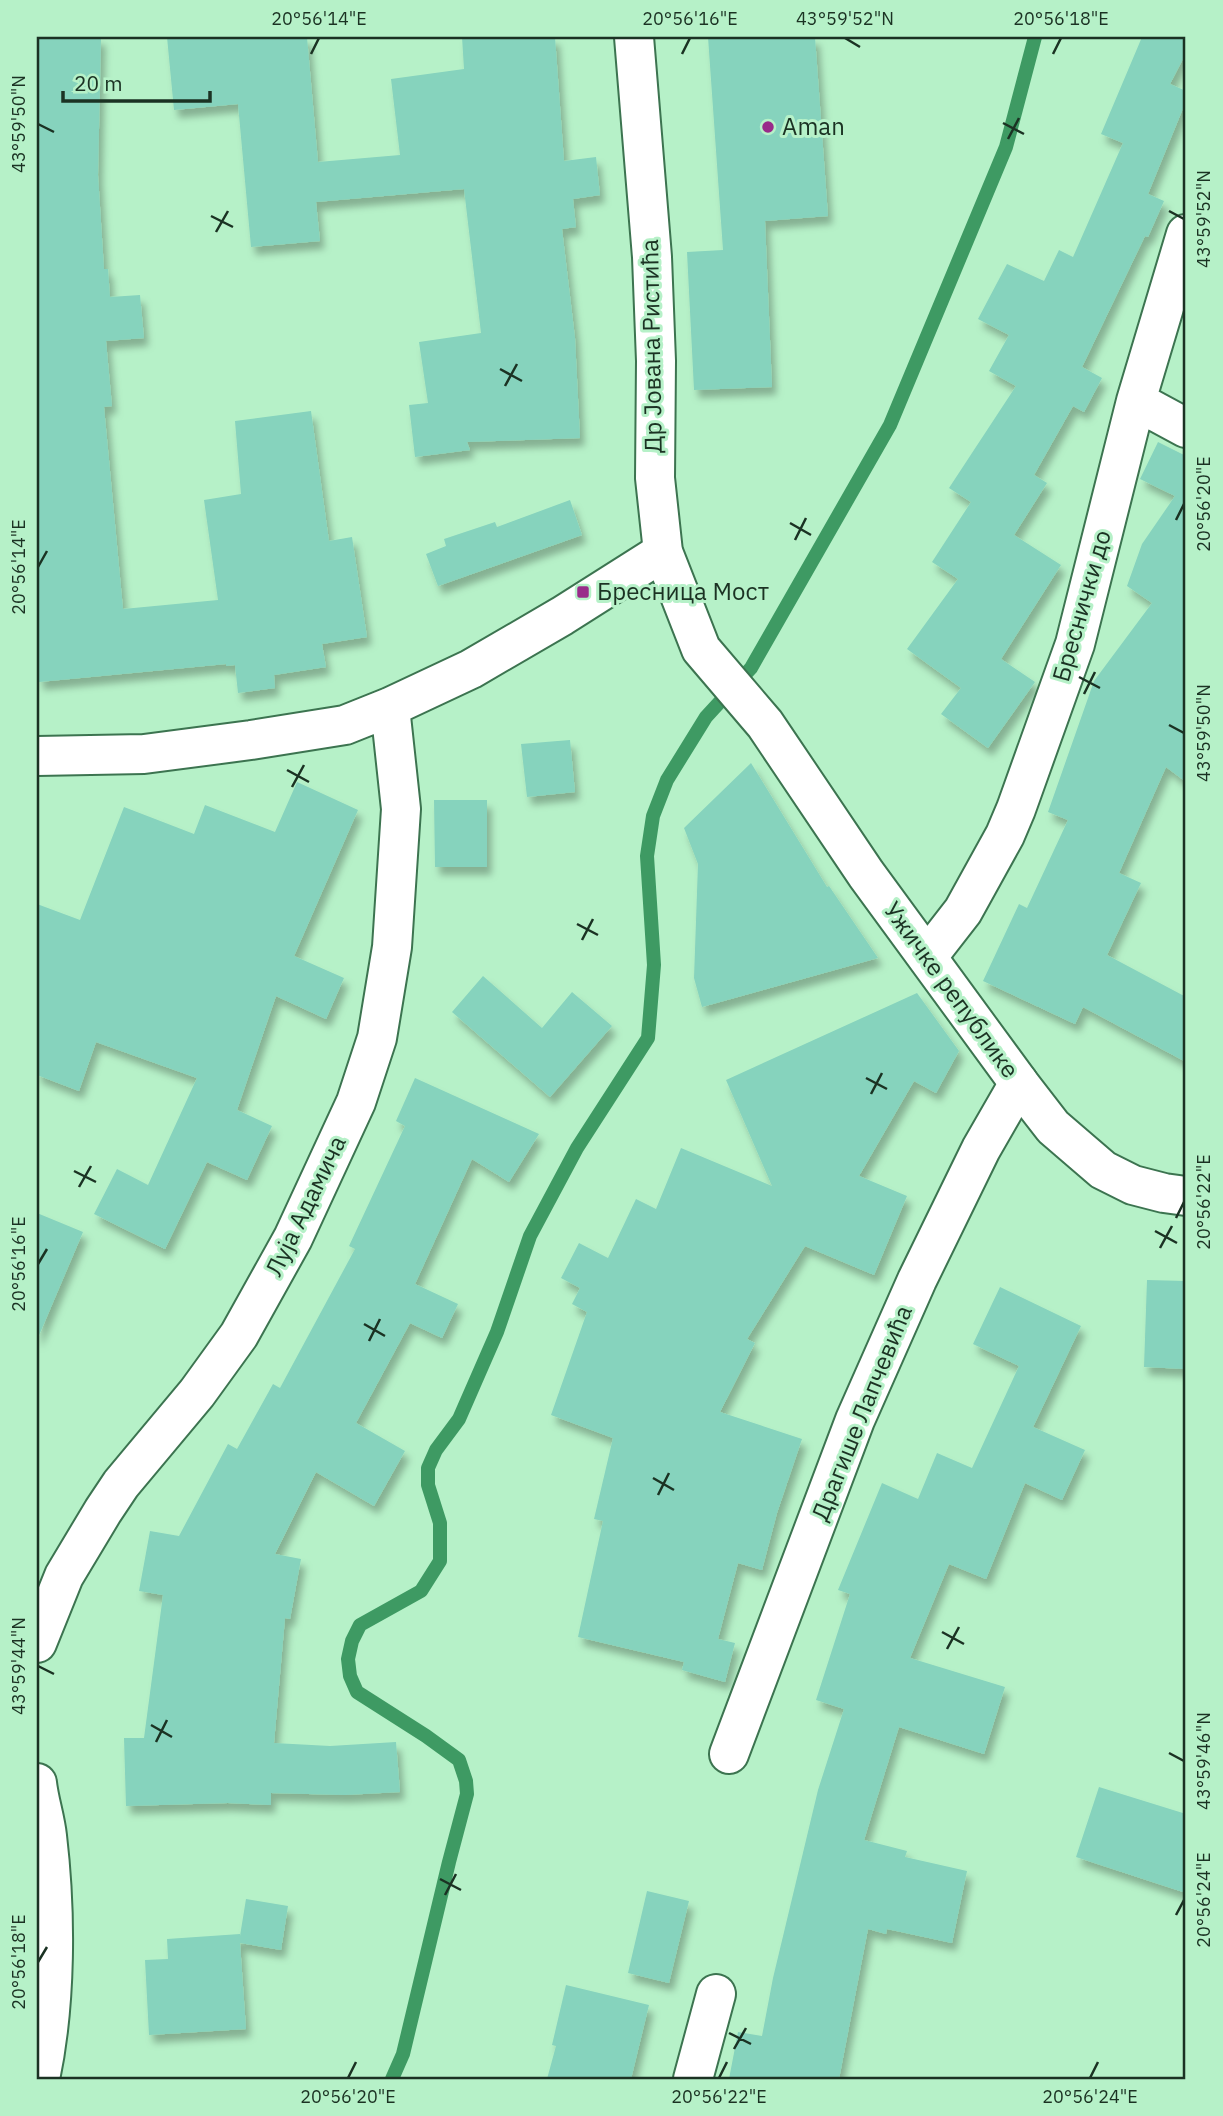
<svg xmlns="http://www.w3.org/2000/svg" width="1223" height="2116" font-family="'IBM Plex Sans',sans-serif">
	<defs>
		<filter id="shadow"><feDropShadow dx="4.5" dy="8" stdDeviation="3.5" flood-color="#0004"/></filter>
	</defs>
	<rect width="100%" height="100%" fill="#b6f1c8"/>
	<g fill="none" stroke-linecap="round" stroke-linejoin="round">
		<path stroke="#3e9a63" stroke-width="14" d="M392,2079L403,2054L449,1862L467,1794L466,1781L459,1760L426,1736L357,1692L350,1676L348,1659L352,1641L360,1625L421,1591L440,1561V1523L428,1485V1468L436,1450L459,1419L497,1332L530,1236L577,1148L648,1038L654,965L647,856L653,816L667,780L706,717L751,668L890,425L1006,147L1035,37"/>
	</g>
	<path fill="#86d3bd" filter="url(#shadow)" d="M37,37H101L98,175L104,269H108L110,297L140,295L144,338L106,341L112,406L104,407L123,609L218,600L204,500L241,494L235,421L311,411L329,541L352,537L367,637L322,644L326,667L274,675L275,688L238,693L235,665L226,666V664L39,682L37,656Z
		M167,37H307L318,162L400,155L391,79L464,69L462,37H555L564,161L596,157L600,195L573,199L576,227L562,229L575,338L580,438L467,442L470,450L415,457L409,405L428,403L419,342L481,333L464,189L316,202L320,241L251,247L238,104L174,110Z
		M708,37H815L828,216L765,221L772,387L694,390L687,252L723,250Z
		M1142,37H1186V53L1170,84L1186,91V101L1148,194L1164,201L1148,237L1145,236L1082,367L1102,378L1084,412L1073,406L1034,475L1047,483L1014,535L1061,565L1001,659L1035,682L988,748L941,714L961,688L907,649L958,579L932,562L971,502L949,488L1016,386L989,371L1009,335L978,319L1007,264L1044,281L1059,250L1073,257L1123,143L1101,134Z
		M1158,442L1186,456V782L1166,767L1119,873L1141,883L1107,955L1186,997V1062L1083,1007L1075,1024L983,981L1019,904L1027,908L1068,820L1048,812L1094,681L1152,603L1127,586L1142,544L1175,496L1140,479Z
		M570,500L582,535L438,586L426,554L446,546L444,539L495,522L497,527Z
		M570,740L575,792L527,797L521,744Z
		M751,763L827,887L829,886L878,958L702,1007L694,978L698,864L684,828Z
		M297,782L358,810L294,956L344,978L326,1019L276,996L237,1110L272,1126L247,1180L207,1162L165,1249L94,1214L117,1169L148,1185L197,1078L96,1042L79,1091L37,1075V904L80,920L124,807L194,834L205,805L275,832Z
		M434,800H487V867H435Z
		M483,976L542,1028L572,992L612,1026L550,1097L452,1012Z
		M917,993L959,1051L936,1093L914,1081L859,1176L907,1196L874,1275L805,1246L747,1339L755,1343L720,1412L802,1439L777,1513L762,1570L738,1563L718,1639L735,1643L725,1682L682,1670L684,1662L578,1637L603,1521L594,1519L613,1438L551,1415L587,1312L572,1304L580,1288L561,1278L579,1243L608,1258L636,1199L656,1209L681,1148L772,1186L726,1080Z
		M415,1078L539,1134L509,1182L472,1159L415,1284L458,1304L442,1338L410,1323L356,1423L405,1451L374,1506L316,1472L275,1554L301,1559L290,1619L285,1618L274,1743L330,1746L396,1742L400,1792L345,1795L271,1793V1805L228,1803L126,1806L124,1738H144L163,1595L139,1591L150,1531L179,1536L228,1444L237,1449L273,1384L280,1388L355,1249L349,1246L405,1126L396,1121Z
		M37,1213L83,1232L37,1340Z
		M1147,1280L1186,1281V1369L1144,1367Z
		M1000,1287L1081,1326L1033,1427L1085,1450L1062,1500L1025,1483L986,1579L949,1564L910,1658L1005,1687L984,1754L899,1727L864,1840L907,1851L905,1857L967,1871L952,1943L887,1929L886,1934L868,1929L839,2079H729L738,2032L762,2036L773,1978L818,1790L844,1709L816,1700L850,1594L838,1590L882,1483L918,1499L937,1453L972,1468L1019,1366L973,1344Z
		M1099,1787L1186,1814V1893L1076,1857Z
		M647,1891L689,1901L669,1983L628,1973Z
		M246,1899L288,1906L281,1950L240,1943L246,2029L149,2035L145,1960L168,1959L167,1939L240,1934V1936Z
		M566,1985L649,2005L631,2079H547L556,2046L552,2045Z"/>
	<g fill="none" stroke-linecap="round" stroke-linejoin="round">
		<defs>
			<path id="street" d="M1136,401L1186,428
				M37,756L144,754L251,740L345,725L390,707L471,669L562,616L663,552
				M928,956L963,911L1005,835L1016,809L1075,644L1136,401L1186,234
				M37,1643L64,1576L103,1511L121,1484L197,1393L239,1335L293,1238L356,1102L377,1038L392,947L401,809L390,707
				M729,1754L855,1420L917,1280L981,1149L1019,1083
				M37,1783C39,1801 45,1818 47,1836C56,1912 56,2004 40,2079
				M693,2079L716,1994"/>
			<path id="secondary" d="M634,37L652,257L656,361L655,478L663,552L701,649L765,724L866,874L1019,1083L1053,1127L1103,1170L1133,1185L1164,1193L1186,1196"/>
		</defs>
		<use href="#street" stroke="#3c7450" stroke-width="42"/>
		<use href="#secondary" stroke="#3c7450" stroke-width="42"/>
		<use href="#street" stroke="#fff" stroke-width="38"/>
		<use href="#secondary" stroke="#fff" stroke-width="38"/>
	</g>
	<path fill="none" stroke="#1b3223" stroke-width="2.5" d="M845,38L860,47M311,54L319,38M682,54L690,38M1053,54L1061,38M1003,123L1024,134M38,124L54,132M1008,139L1019,118M1169,211L1184,219M211,216L233,227M216,232L228,211M500,369L522,381M505,386L517,364M1176,520L1184,504M790,523L811,535M795,540L806,518M38,567L47,551M1079,677L1100,688M1084,694L1095,672M1169,725L1184,733M287,770L309,782M292,787L304,765M577,924L598,935M582,940L593,919M866,1078L887,1089M871,1094L882,1073M74,1171L96,1182M79,1187L91,1166M1176,1218L1184,1202M1155,1231L1177,1243M1160,1248L1172,1226M38,1264L47,1249M364,1324L385,1336M369,1341L380,1319M653,1478L674,1490M658,1495L669,1473M942,1632L964,1644M947,1649L959,1627M38,1666L54,1674M151,1725L172,1737M156,1742L167,1720M1169,1753L1184,1761M440,1879L461,1890M445,1895L456,1874M1176,1915L1184,1900M38,1962L47,1947M729,2033L751,2044M734,2049L746,2028M348,2078L356,2062M719,2078L727,2062M1090,2078L1098,2062"/>
	<g fill="#992a8a" stroke="#b6f1c8" stroke-width="2.5">
		<circle cx="768" cy="127" r="7"/>
		<rect x="576" y="585" width="14" height="14" rx="3.5"/>
	</g>
	<g text-anchor="middle" stroke-width="6" stroke-linejoin="round" paint-order="stroke">
		<g font-size="24" fill="#1b3223" stroke="#b6f1c8" text-anchor="start">
			<text x="782" y="135">Aman</text>
			<text x="597" y="600">Бресница Мост</text>
		</g>
		<g font-size="24" fill="#1b3223" stroke="#b6f1c8">
			<text transform="translate(652 346) rotate(-91)" y="8">Др Јована Ристића</text>
			<text transform="translate(1082 606) rotate(-74)" y="8">Бреснички до</text>
			<text transform="translate(951 990) rotate(54)" y="8">Ужичке републике</text>
			<text transform="translate(306 1206) rotate(-64)" y="8">Луја Адамича</text>
			<text transform="translate(862 1413) rotate(-68)" y="8">Драгише Лапчевића</text>
		</g>
	</g>
	<rect width="1223" height="2116" fill="none" stroke="#b6f1c8" stroke-width="77"/>
	<path d="M63 91v10h147v-10" fill="none" stroke="#1b3223" stroke-width="3.5"/>
	<text x="74" y="91" font-size="21" fill="#1b3223" stroke="#b6f1c8" stroke-width="5" paint-order="stroke">20 m</text>
	<rect x="38" y="38" width="1146" height="2040" fill="none" stroke="#1b3223" stroke-width="2.5"/>
	<g font-size="18" text-anchor="middle" fill="#1b3223">
		<text x="319" y="25">20°56'14"E</text>
		<text x="690" y="25">20°56'16"E</text>
		<text x="845" y="25">43°59'52"N</text>
		<text x="1061" y="25">20°56'18"E</text>
		<text transform="translate(19 124) rotate(-90)" y="6">43°59'50"N</text>
		<text transform="translate(1204 219) rotate(-90)" y="6">43°59'52"N</text>
		<text transform="translate(1204 504) rotate(-90)" y="6">20°56'20"E</text>
		<text transform="translate(19 567) rotate(-90)" y="6">20°56'14"E</text>
		<text transform="translate(1204 733) rotate(-90)" y="6">43°59'50"N</text>
		<text transform="translate(1204 1202) rotate(-90)" y="6">20°56'22"E</text>
		<text transform="translate(19 1264) rotate(-90)" y="6">20°56'16"E</text>
		<text transform="translate(19 1666) rotate(-90)" y="6">43°59'44"N</text>
		<text transform="translate(1204 1761) rotate(-90)" y="6">43°59'46"N</text>
		<text transform="translate(1204 1900) rotate(-90)" y="6">20°56'24"E</text>
		<text transform="translate(19 1962) rotate(-90)" y="6">20°56'18"E</text>
		<text x="348" y="2103">20°56'20"E</text>
		<text x="719" y="2103">20°56'22"E</text>
		<text x="1090" y="2103">20°56'24"E</text>
	</g>
</svg>
